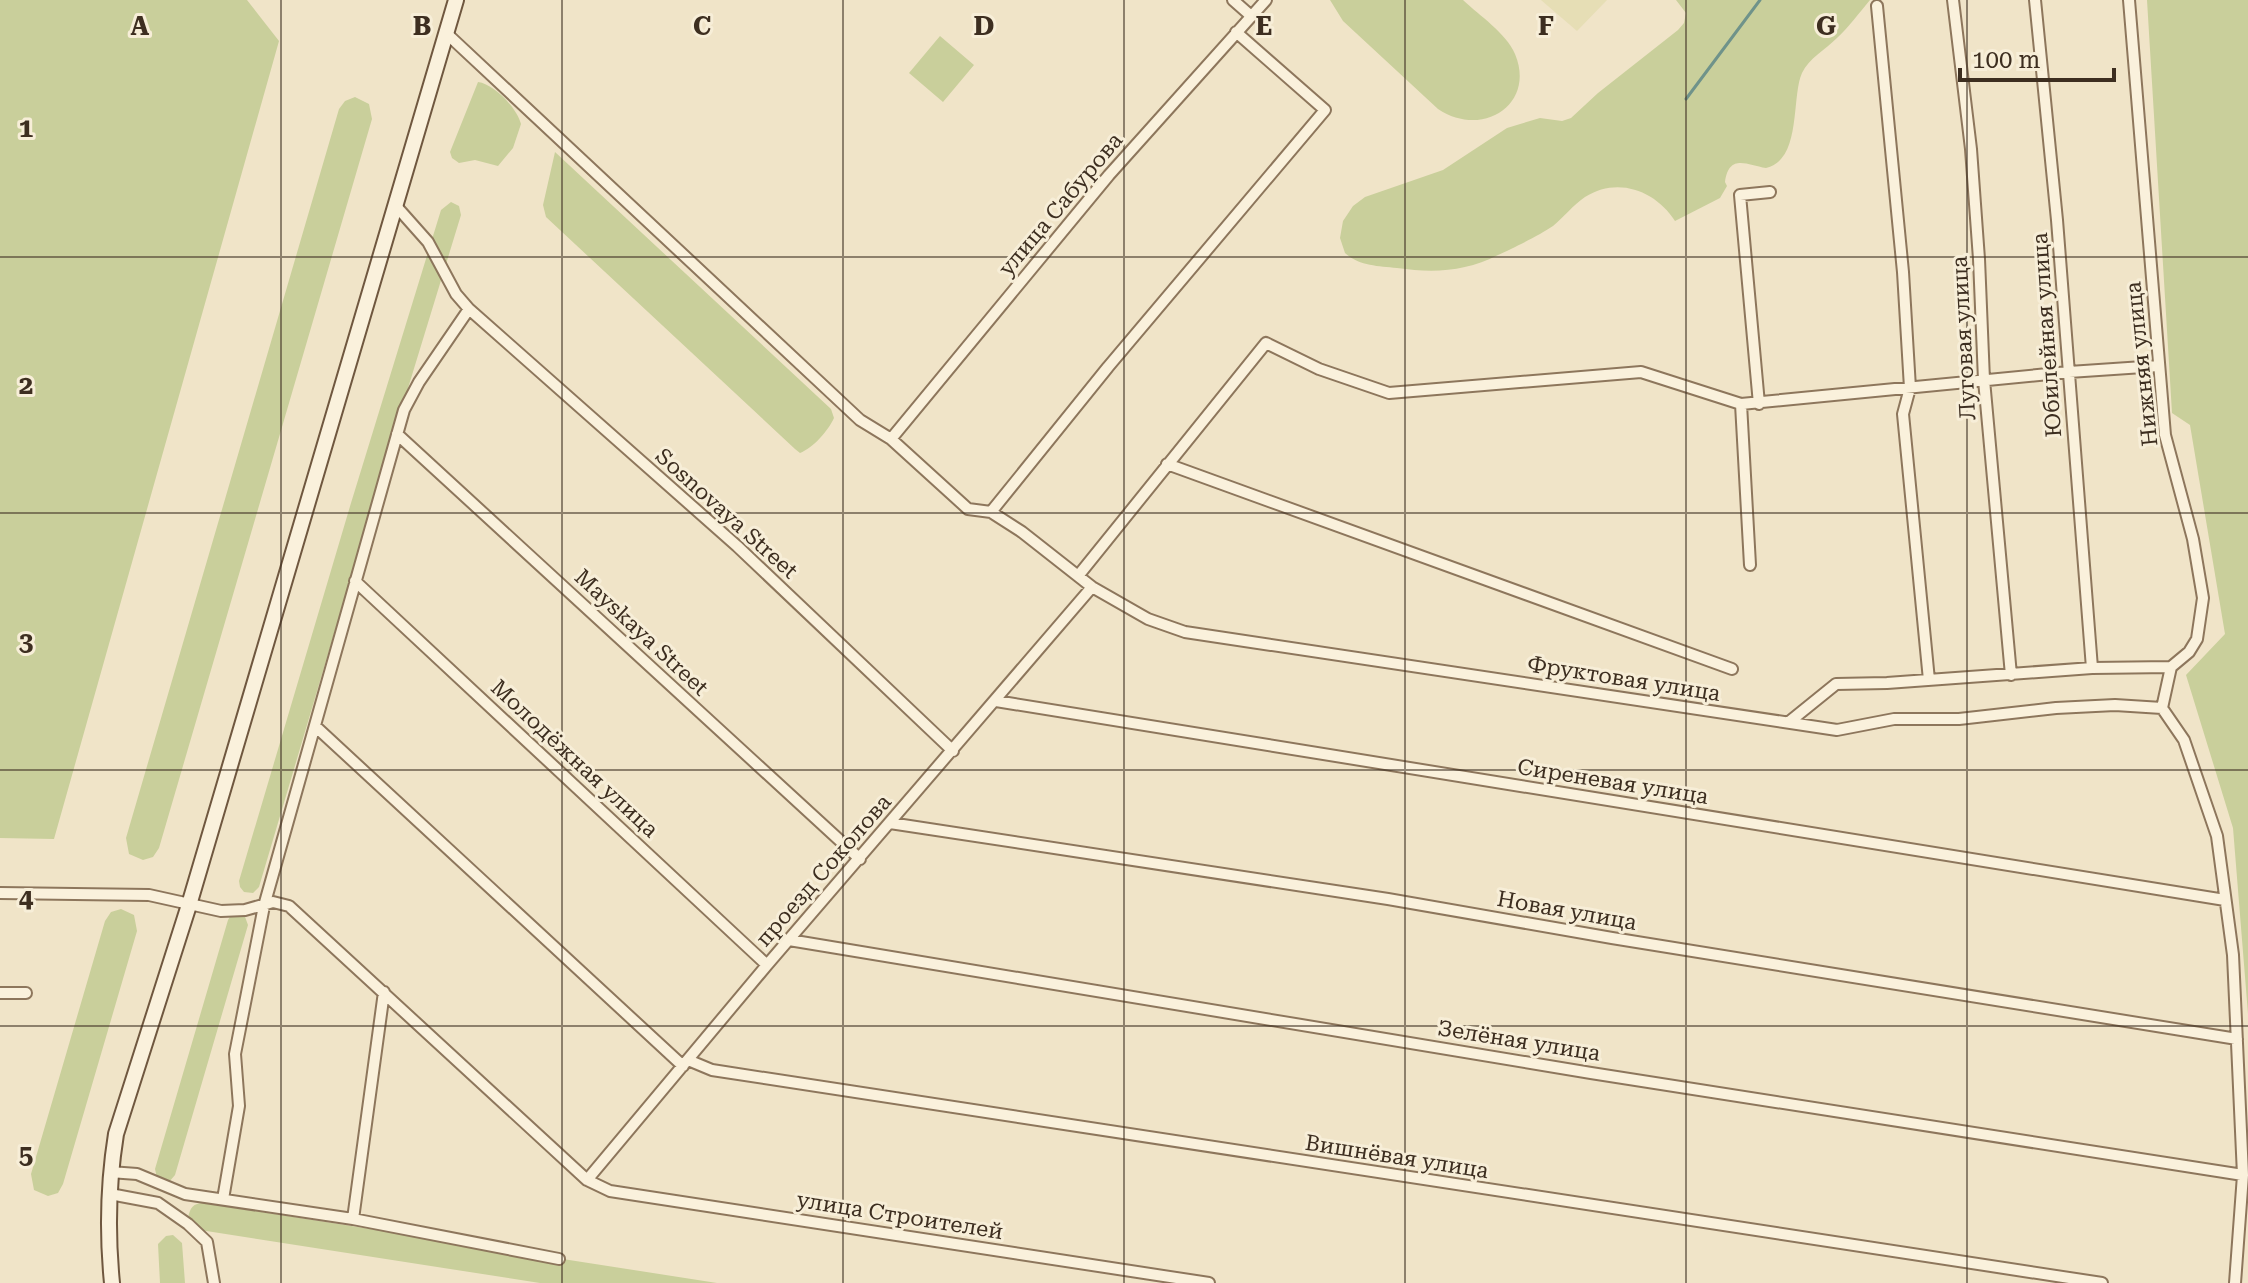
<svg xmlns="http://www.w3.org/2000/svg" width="2248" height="1283" font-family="'Roboto Serif',serif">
	<rect width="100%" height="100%" fill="#f0e4c8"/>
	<path fill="#e6deb5" d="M1541,0H1607L1577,31Z"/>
	<path fill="#c9cf9b" d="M0,0H247L279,41L54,839L0,838Z
		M1330,0H1463C1480,16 1506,33 1515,54C1536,104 1483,139 1438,109L1343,21Z
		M1676,0H1870C1859,13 1849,27 1837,38C1825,50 1809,58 1802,73C1791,97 1802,160 1766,168C1747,165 1729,153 1725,182L1727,186L1720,198L1675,221C1656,191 1618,176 1585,197C1573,205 1564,217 1553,226C1540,235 1513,248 1498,255C1465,272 1433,273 1397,268C1378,266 1359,266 1345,253L1340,238L1343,221L1353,206L1365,197L1443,170L1507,128L1540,118L1562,121L1571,118L1598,93L1678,30L1684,23L1686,13Z
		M2147,0H2248V1014L2233,828L2186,675L2225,634L2190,425L2172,413Z
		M940,36L974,65L943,102L909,73Z
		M478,82C494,84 517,108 521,124L513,148L498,166L475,160L459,163L452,158L450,152Z
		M355,97L369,104L372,119L159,848L153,857L143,860L129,854L126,838L339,109L345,101Z
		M555,152L831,409L834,418C828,431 813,448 800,453L795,449L546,217L543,205Z
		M451,202L459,206L461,215L371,509L259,887L253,893L244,892L240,887L239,881L351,503L441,210Z
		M121,909L134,915L137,931L63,1184L58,1193L48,1196L34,1190L31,1174L105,921L111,912Z
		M244,914L248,925L175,1175L169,1182L157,1178L155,1169L228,920L231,915Z
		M204,1203L717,1283H540L200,1230L188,1218C190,1208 193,1203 204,1203Z
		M173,1235L182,1243L185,1283H160L158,1244L166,1236Z"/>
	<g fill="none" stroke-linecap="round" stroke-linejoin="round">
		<path stroke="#6f938a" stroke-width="3" d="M1686,99L1760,0"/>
		<defs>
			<path id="street" d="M1233,0L1250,15
				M1953,0L1971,149L1979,259L1984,380L2011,675
				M2035,0L2057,220L2092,668
				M2129,0L2165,435L2193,539L2203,598L2197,639L2189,652L2171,667L2162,708
				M1877,6L1903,272L1910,388L1903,414L1929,680
				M445,32L860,420L891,439L968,509L991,512L1022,532L1092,587L1148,619L1185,632L1837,730L1894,719H1959L2056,708L2115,705L2162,708
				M396,206L428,242L456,294L469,309L737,546L953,751
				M1741,404L1750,565
				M1759,404L1740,195L1770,192
				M397,434L860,859
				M891,439L1109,175L1266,0
				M1167,464L1732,669
				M991,512L1108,367L1325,110L1236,32
				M1078,576L1266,343L1319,369L1389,393L1641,372L1741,404L2069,372L2158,366
				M355,581L767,965
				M996,701L2225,900
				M2162,708L2184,740L2217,836L2233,955L2243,1175L2235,1283
				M1789,722L1836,684L1887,683L2092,668L2171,667
				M315,726L683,1066
				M890,823L1388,899L1612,938L2237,1039
				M0,893L149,895L221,911L245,910L273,902L289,906L587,1180L610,1191L1209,1283
				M789,940L1591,1073L2243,1175
				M0,993H26
				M688,1060L712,1070L2102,1283
				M110,1172L137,1174L185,1194L353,1219L559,1259
				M587,1180L767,965L1092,587
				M110,1194L158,1203L188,1224L207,1242L214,1283
				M223,1199L239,1106L235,1054L264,906L404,410L419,382L469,309
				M353,1219L384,992"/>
			<path id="secondary" d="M112,1283C107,1233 108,1184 116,1134L189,905L456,0"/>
		</defs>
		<use href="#street" stroke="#8d765c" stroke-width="14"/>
		<use href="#secondary" stroke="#6f573f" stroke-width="18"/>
		<use href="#street" stroke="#faf1dc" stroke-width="10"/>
		<use href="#secondary" stroke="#faf1dc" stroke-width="14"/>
	</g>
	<path fill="none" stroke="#3d2e20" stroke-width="2" stroke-opacity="0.55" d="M281,0V1283M562,0V1283M843,0V1283M1124,0V1283M1405,0V1283M1686,0V1283M1967,0V1283M0,257H2248M0,513H2248M0,770H2248M0,1026H2248"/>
	<g text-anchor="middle" stroke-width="6" stroke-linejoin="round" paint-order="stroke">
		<g font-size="22" fill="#3d2e20" stroke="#f7eed8">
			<text transform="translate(1060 204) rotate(-50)" y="8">улица Сабурова</text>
			<text transform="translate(2046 335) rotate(-94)" y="8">Юбилейная улица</text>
			<text transform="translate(1963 338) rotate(-93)" y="8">Луговая улица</text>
			<text transform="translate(2141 364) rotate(-96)" y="8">Нижняя улица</text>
			<text transform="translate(727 513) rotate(42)" y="8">Sosnovaya Street</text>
			<text transform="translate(642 632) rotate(43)" y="8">Mayskaya Street</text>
			<text transform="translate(1624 678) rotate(9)" y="8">Фруктовая улица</text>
			<text transform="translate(575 758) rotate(43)" y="8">Молодёжная улица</text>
			<text transform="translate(1613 781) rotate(9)" y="8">Сиреневая улица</text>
			<text transform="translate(823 870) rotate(-49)" y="8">проезд Соколова</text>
			<text transform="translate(1567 910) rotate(10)" y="8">Новая улица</text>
			<text transform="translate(1519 1040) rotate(9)" y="8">Зелёная улица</text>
			<text transform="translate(1397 1156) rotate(9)" y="8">Вишнёвая улица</text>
			<text transform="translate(900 1215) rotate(9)" y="8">улица Строителей</text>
		</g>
	</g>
	<g font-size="26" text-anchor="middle" font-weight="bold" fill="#3d2e20" stroke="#f7eed8" stroke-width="6" stroke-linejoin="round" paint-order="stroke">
		<text x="140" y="35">A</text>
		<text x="422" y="35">B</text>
		<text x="702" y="35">C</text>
		<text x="984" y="35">D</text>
		<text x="1264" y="35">E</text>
		<text x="1546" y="35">F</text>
		<text x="1826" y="35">G</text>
		<text x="26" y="137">1</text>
		<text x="26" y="394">2</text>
		<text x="26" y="651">3</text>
		<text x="26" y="907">4</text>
		<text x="26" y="1164">5</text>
	</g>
	<path d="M1960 68v12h154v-12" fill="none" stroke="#3d2e20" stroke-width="4"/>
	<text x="1972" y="68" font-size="24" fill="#3d2e20" stroke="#f7eed8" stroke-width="6" paint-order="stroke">100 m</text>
</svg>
